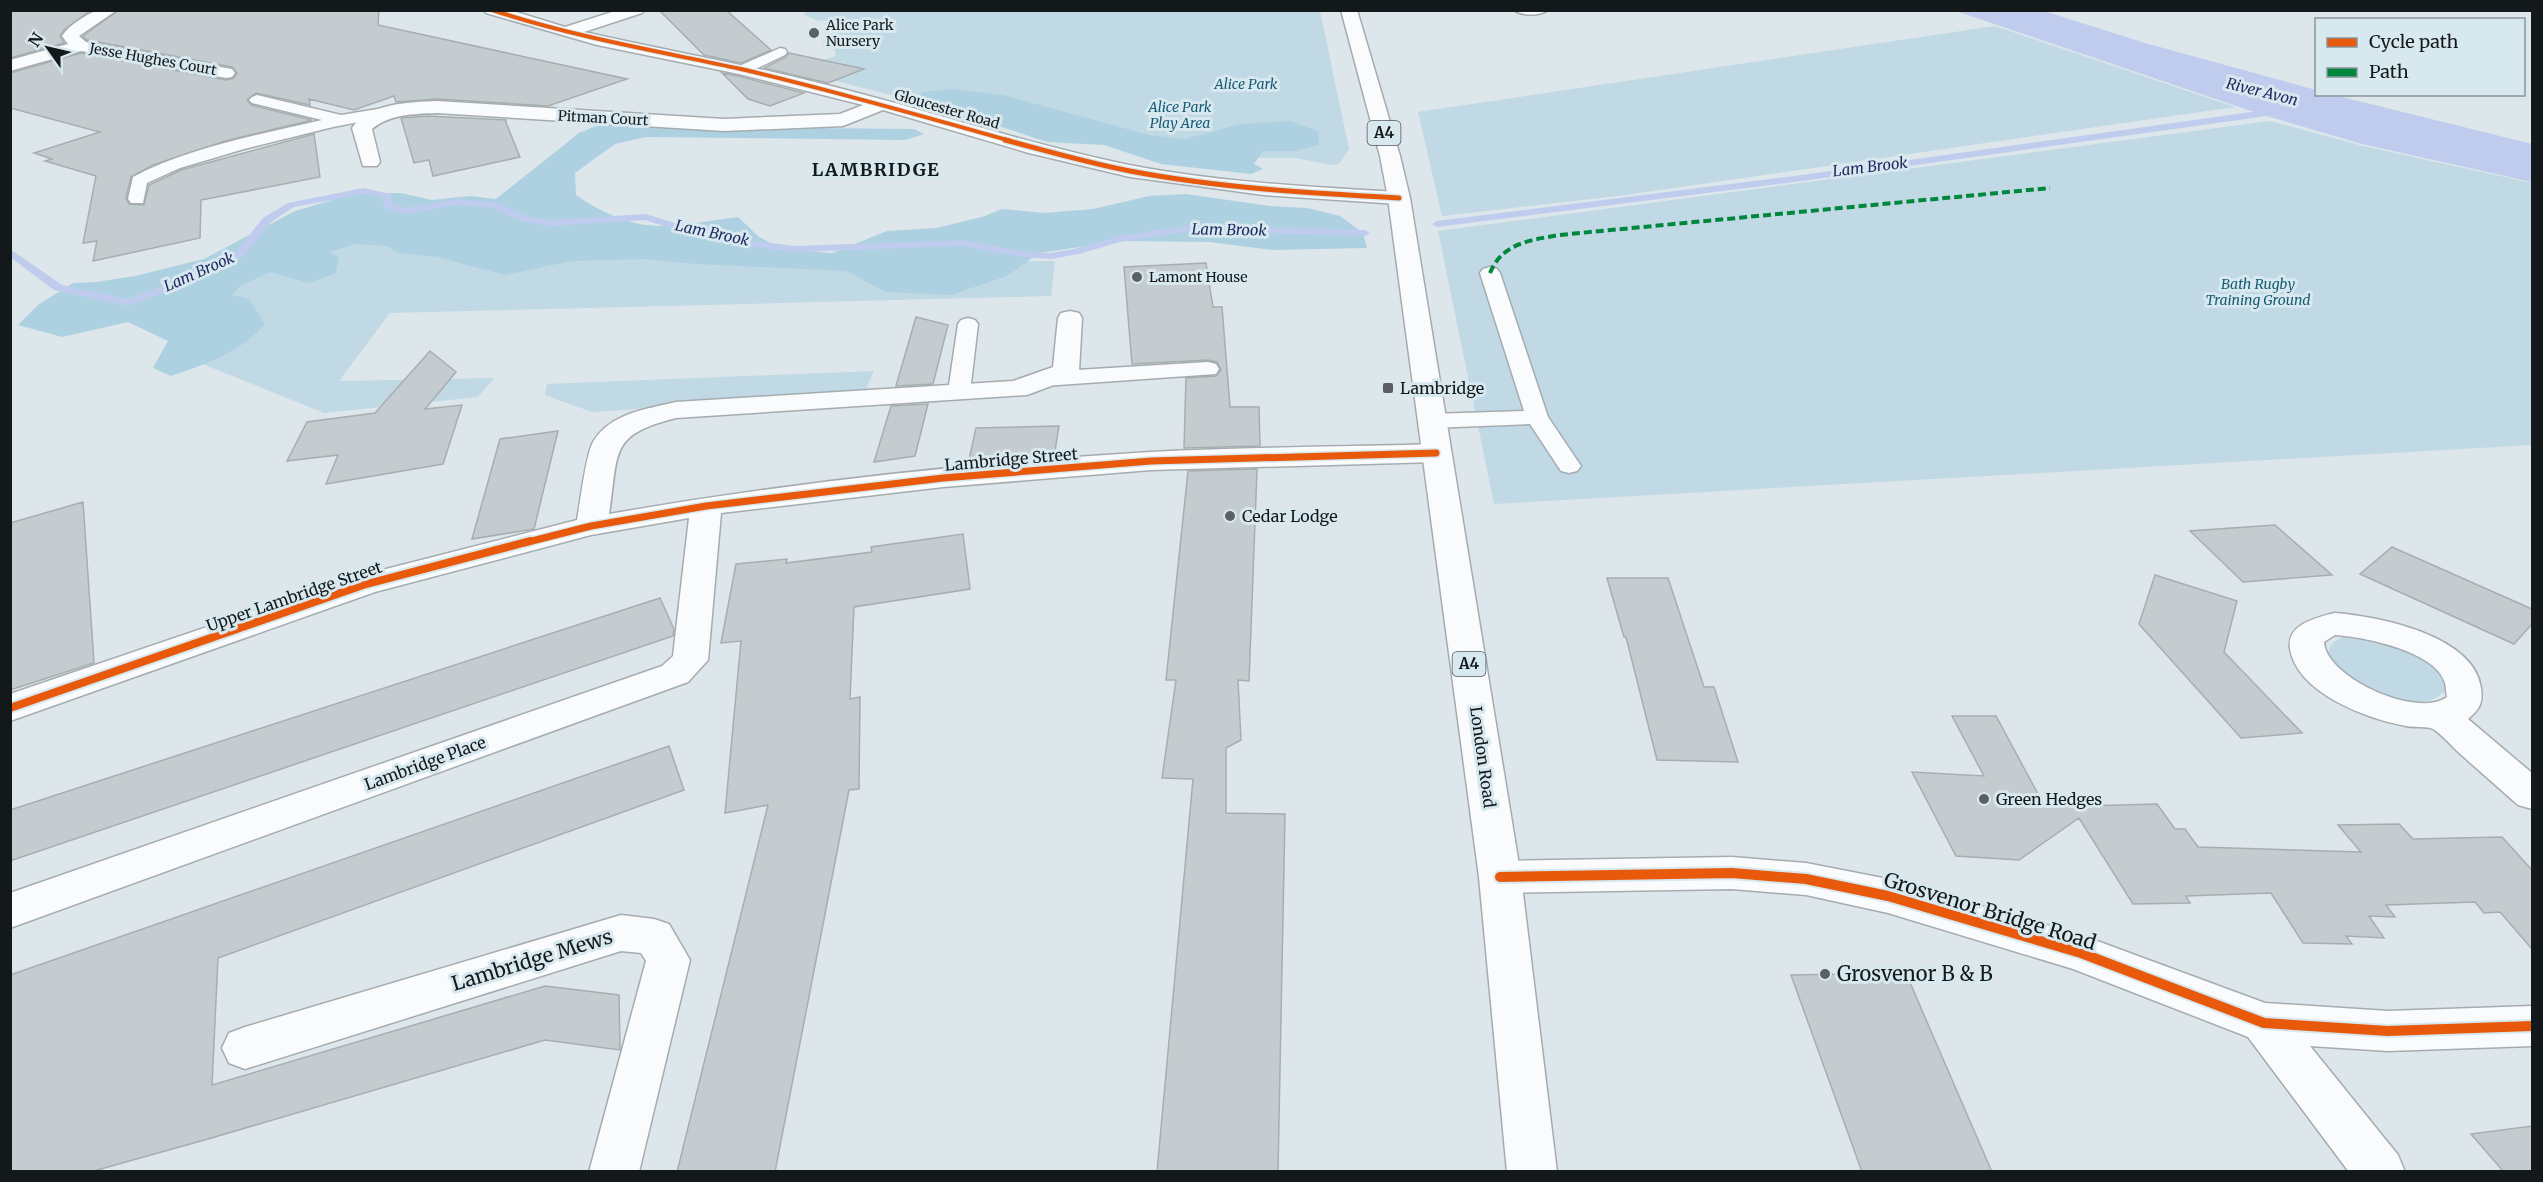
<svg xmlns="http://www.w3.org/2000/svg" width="2543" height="1182" font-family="Merriweather,serif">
	<rect width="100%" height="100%" fill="#dde6ea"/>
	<path fill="#c0d9e4" d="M808,11H1320L1349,149L1339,164L1331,165L1296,158H1240L907,99L793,70L836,56L834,48L822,43L850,23L816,20L803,14Z
		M1995,26L2235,107L1618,196L1442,216L1418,112Z
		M2270,121L2363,146L2532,183V445L1494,504L1438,231Z
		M332,219L773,264L1055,261L1051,296L390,313L339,381L494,378L478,397L324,413L195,361L184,299Z
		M874,371L864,394L592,412L545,395L547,384Z
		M2351,635C2382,640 2441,651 2445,690C2413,732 2276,651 2351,635Z"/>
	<path fill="#aed1e1" d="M952,89L1003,95L1149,135L1185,139L1241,124L1290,121L1318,131L1319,145L1295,151H1263L1254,164L1263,169L1251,174L1161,164L1104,145L1047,142L1002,127L957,118L914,102L922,92Z
		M626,122L706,127L914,129L924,134L905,140L646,137L615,144L575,173L576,195C598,211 631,226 659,226C685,226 712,220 738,217L759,237L782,249L832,253L887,231L936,228L982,217L1002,209L1044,213L1093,209L1149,196L1186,194L1270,206L1307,208L1340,216L1363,233L1367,248L1272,250L1209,242L1120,241L1039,253L1007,276L951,295L886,292L846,271L696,264L644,259L572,261L505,275L437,257L398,253L387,246L356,244L329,252L339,258L336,273L309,283L270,272L240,286L232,295L249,299L265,324C240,353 206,364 171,376L153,368L168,341L128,322L62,337L18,325L38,305L73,283L96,282L135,276L204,259L295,211L355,193H401L432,200L470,196L496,199L579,133L601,124Z"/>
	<path fill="#c0ccee" d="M1956,11H2044L2145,43L2316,90V94L2334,95L2532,144V182L2362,144L2260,114Z"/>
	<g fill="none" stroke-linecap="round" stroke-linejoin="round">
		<path fill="#c0ccee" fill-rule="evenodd" d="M2278,106L2281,107V111L2260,117L1802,181L1437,227L1432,224L1437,221L1802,175L2259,111Z
			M363,188L391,194L392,204L406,208L458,199L495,202L529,217L552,220L646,214L691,228L753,241L795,246L964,240L1021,251L1051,253L1074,249L1119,236L1191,225L1365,230L1370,233L1365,236L1191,231L1120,242L1079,254L1051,259L1021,257L964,246L795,252L753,247L689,234L645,220L552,226L523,222L493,208L458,205L406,214L384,208L383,198L363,194L294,207L271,222L243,257L185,285L128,306L54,290L10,257V249L62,285L127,299L177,281L235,253L263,218L288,203Z"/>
	</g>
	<path fill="#c5cccf" stroke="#a7aeb1" stroke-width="1.5" d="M10,10H91L64,30L60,36L64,43L10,58Z
		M119,10H379L378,25L627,79L548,106L437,99L396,102L394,96L354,110L309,99L310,105L256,93L247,100L251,105L312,120L225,141L153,165L131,177L126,198L129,204L144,205L149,185L181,170L314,134L320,177L201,200L200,238L93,261L97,241L83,243L96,176L45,161L52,159L34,153L100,132L10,108V73L81,53L226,80L234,78L237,73L232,67L87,40L83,36Z
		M659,10H726L771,50L741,63L704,55Z
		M789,53L864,69L828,83L764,68L786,57Z
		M722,73L738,76L804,93L770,106L748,99Z
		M428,116L507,120H505L520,157L433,176L429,160L414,163L401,118Z
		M1206,263L1213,307H1222L1230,407H1259L1260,446L1184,448L1186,378L1216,376L1221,370L1217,362L1208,360L1132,364L1124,267Z
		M916,317L948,325L933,384L896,386Z
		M430,351L456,372L425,409L462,405L443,464L326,484L338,455L287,461L307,422L375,413Z
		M928,404L915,456L874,462L891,406Z
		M1059,426L1054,457L968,464L976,428Z
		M558,431L534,529L472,539L500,439Z
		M1257,469L1249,681L1238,680L1241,740L1226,748V813L1285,814L1278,1172H1157L1193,779L1162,778L1176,680H1166L1188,471Z
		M83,502L94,663L10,690V523Z
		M2275,525L2332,575L2243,582L2190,531Z
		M963,534L970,589L854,607L850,699L860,697L859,789L849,790L775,1172H677L768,805L725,813L741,641L721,643L736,564L787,559L786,563L872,552L871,547Z
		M2392,547L2532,609V624L2514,644L2360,574Z
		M2155,575L2237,601L2224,652L2302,733L2241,738L2139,624Z
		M1607,578H1668L1704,687H1714L1738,762L1657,760L1626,637H1624Z
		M660,598L674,629L673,636L10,861V810Z
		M1952,716H1996L2045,807L2157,804L2175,829H2185L2198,847L2361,852L2338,825L2399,824L2413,839L2502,837L2532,870V949L2500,912L2484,913L2475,902L2386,905L2395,917L2369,916L2384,938L2346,936L2352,944L2303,943L2271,893L2186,896L2190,903L2133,904L2079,818L2019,860L1956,856L1912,772L1984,776Z
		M669,746L684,790L218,958L212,1085L545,986L619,995L620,1050L545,1040L208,1139L90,1172H10V975Z
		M1906,973L1927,1022L1992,1172H1862L1791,975Z
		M2532,1126V1172H2504L2471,1134Z"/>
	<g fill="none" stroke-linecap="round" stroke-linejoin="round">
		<defs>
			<path id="lane" d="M1514,10H1548C1540,16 1522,16 1514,10Z
				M780,48L785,49L787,52L785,55L747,73H737L735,70L737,67Z
				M257,95L341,115L390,107L398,112L395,115L333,127L244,149L180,168L147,183L143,203H131L128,199L133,177C187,148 262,134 322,120L252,103L249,100L252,97Z
				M1490,267L1497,269L1500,273L1548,417L1581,466L1577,471L1569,473L1561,471L1530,424L1431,428L1423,426L1420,421L1423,416L1431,414L1524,411L1480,273L1483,269Z
				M968,318L975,320L978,324L970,392L967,397L959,399L951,397L948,392L958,324L961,320Z
				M1208,362L1216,364L1219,369L1216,374L1044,386L1036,384L1033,379L1036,374L1044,372Z"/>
			<path id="street" d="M96,10H117L79,36L86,42L226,68L232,69L235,73L232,77L226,78L81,51L10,71V60L68,44L62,36C71,23 83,18 96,10Z
				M484,10H510L565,27L618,10H644L642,13L584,32C664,50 744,64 823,84C925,109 1026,144 1129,165C1218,182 1309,187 1399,192L1407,193L1410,198L1407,203L1399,204L1264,195L1130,177L1029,153L883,110L843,126L724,131L437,113C414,114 390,114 372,129L380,162L377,166H363L352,128C369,103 410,102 437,101L724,119L840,114L863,105L739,74L597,45L486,13Z
				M1070,311L1079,313L1082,318L1079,371L1075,377L1027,395L676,418C608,435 619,452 609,514C787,483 969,463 1150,452C1245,447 1341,447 1436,444L1446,447L1450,453L1446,459L1436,462L1151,470L943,487L721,513L708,660L688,682L10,928V893L662,666L673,656L689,518L591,535L375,592L10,721V694L351,578L577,520C580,503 586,454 593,442C610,413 647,409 676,402L1013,381L1053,367L1058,318L1061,313Z
				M2334,613C2377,616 2474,635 2481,688C2483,703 2480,709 2468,719L2532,773V809L2518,805C2498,787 2477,769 2457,751C2450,744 2441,734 2433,729C2427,726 2414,728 2406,726C2368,719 2298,694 2290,649C2286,624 2316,618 2334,613ZM2335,635C2364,637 2436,651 2445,683C2446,687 2446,693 2447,697C2418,719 2326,678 2324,642Z
				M1732,857L1806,863L1888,879L2081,935L2265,1003L2388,1011L2532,1006V1046L2388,1051L2310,1046L2398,1155L2405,1172H2349L2248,1037L2073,969L1888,913L1806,895L1732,889L1500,893L1485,889L1479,877L1485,865L1500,861Z
				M621,915L654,919L669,924L690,960L639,1172H589L646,961L641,953L621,951L245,1069L229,1063L222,1048L229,1033L245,1027Z"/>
			<path id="highway" d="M1341,10H1357L1400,156L1410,198L1521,877L1557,1172H1507L1479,877L1388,198L1380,156Z"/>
		</defs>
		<use href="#lane" stroke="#a5acb0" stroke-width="3"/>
		<use href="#street" stroke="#a5acb0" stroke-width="3"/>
		<use href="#highway" stroke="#a5acb0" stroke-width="3"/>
		<use href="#lane" fill="#fafbfc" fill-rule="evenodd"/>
		<use href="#street" fill="#fafbfc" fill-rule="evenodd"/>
		<use href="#highway" fill="#fafbfc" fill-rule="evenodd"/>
		<path stroke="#00873e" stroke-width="4" stroke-dasharray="8 4" stroke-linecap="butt" d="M1490,273C1502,243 1531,240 1559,235L2050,188"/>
		<defs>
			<path id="cycleway-far4" d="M492,10C574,37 657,51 741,69C832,90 921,116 1011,141"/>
			<path id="cycleway-far3" d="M1005,140C1047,151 1088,163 1130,171C1219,188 1309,193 1399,198"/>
			<path id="cycleway-far2" d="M524,543L591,526L706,506L943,478L1151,461L1436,453"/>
			<path id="cycleway-far1" d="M10,708L363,585L530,541"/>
			<path id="cycleway" d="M1500,877L1732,873L1806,879L1888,896L2081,953L2264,1023L2388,1031L2532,1026"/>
		</defs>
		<use href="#cycleway-far4" stroke="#d8e8ef" stroke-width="6"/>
		<use href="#cycleway-far3" stroke="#d8e8ef" stroke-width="8"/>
		<use href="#cycleway-far2" stroke="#d8e8ef" stroke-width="10"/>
		<use href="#cycleway-far1" stroke="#d8e8ef" stroke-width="12"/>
		<use href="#cycleway" stroke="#d8e8ef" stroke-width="14"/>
		<use href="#cycleway-far4" stroke="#e8590c" stroke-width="4"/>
		<use href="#cycleway-far3" stroke="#e8590c" stroke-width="5"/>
		<use href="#cycleway-far2" stroke="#e8590c" stroke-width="7"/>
		<use href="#cycleway-far1" stroke="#e8590c" stroke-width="8"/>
		<use href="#cycleway" stroke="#e8590c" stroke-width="10"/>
	</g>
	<g fill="#5a6063" stroke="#d8e8ef" stroke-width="2">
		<circle cx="814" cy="33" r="6"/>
		<circle cx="1137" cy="277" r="6"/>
		<rect x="1382" y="382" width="12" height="12" rx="3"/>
		<circle cx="1230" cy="516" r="6"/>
		<circle cx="1984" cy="799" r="6"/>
		<circle cx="1825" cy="974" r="6"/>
	</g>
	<g text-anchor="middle" stroke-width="6" stroke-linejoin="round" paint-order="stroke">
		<g font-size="14" fill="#13181b" stroke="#d8e8ef" text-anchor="start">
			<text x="826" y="30">Alice Park<tspan x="826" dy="16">Nursery</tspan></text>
			<text x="1149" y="282">Lamont House</text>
		</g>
		<g font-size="14" fill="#13181b" stroke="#d8e8ef">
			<text transform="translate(153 59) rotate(10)" y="5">Jesse Hughes Court</text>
			<text transform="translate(947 109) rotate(16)" y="5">Gloucester Road</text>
			<text transform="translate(603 118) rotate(3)" y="5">Pitman Court</text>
		</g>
		<g font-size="14" font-style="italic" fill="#155c77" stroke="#d8e8ef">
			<text x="1246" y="89">Alice Park</text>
			<text x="1180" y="112">Alice Park<tspan x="1180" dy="16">Play Area</tspan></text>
			<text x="2258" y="289">Bath Rugby<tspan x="2258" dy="16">Training Ground</tspan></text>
		</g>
		<g font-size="15" font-style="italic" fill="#202961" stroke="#d8e8ef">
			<text transform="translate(2262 92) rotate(14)" y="5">River Avon</text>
			<text transform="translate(1870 167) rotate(-7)" y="5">Lam Brook</text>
			<text transform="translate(1229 230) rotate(1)" y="5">Lam Brook</text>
			<text transform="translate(712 233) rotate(12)" y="5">Lam Brook</text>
			<text transform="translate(199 272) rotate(-24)" y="5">Lam Brook</text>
		</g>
		<g fill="#d8e8ef" stroke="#4e565b" stroke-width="1.5">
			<rect x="1367.5" y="121" width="33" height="24" rx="4.5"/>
			<rect x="1452.5" y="652" width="33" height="24" rx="4.5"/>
		</g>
		<g font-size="15" font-weight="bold" fill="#13181b">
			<text x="1384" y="138">A4</text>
			<text x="1469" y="669">A4</text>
		</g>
		<g font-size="16" fill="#13181b" stroke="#d8e8ef" text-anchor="start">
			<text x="1400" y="394">Lambridge</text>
			<text x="1242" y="522">Cedar Lodge</text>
			<text x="1996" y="805">Green Hedges</text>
		</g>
		<g font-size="16" fill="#13181b" stroke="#d8e8ef">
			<text transform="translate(1011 459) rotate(-5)" y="6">Lambridge Street</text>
			<text transform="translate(294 596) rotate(-19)" y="6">Upper Lambridge Street</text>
			<text transform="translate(1483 757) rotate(82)" y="6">London Road</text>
			<text transform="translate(425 763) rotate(-20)" y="6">Lambridge Place</text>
		</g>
		<g font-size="18" font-weight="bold" letter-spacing="1.5" fill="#13181b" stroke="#d8e8ef">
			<text x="876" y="176">LAMBRIDGE</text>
		</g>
		<g font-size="20" fill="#13181b" stroke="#d8e8ef">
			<text transform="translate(1990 911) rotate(17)" y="7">Grosvenor Bridge Road</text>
			<text transform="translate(532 960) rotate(-17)" y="7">Lambridge Mews</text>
		</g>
		<g font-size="20" fill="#13181b" stroke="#d8e8ef" text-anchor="start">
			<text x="1837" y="981">Grosvenor B &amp; B</text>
		</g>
	</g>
	<rect width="2543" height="1182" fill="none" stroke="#13181b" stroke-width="24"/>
	<rect x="2315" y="18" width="210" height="78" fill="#d8e8ef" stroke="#89959a" stroke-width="1.5"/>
	<rect x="2327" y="38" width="30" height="9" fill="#e8590c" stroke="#89959a" stroke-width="1.5"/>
	<text x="2369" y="48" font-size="18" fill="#13181b">Cycle path</text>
	<rect x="2327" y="68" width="30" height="9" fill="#00873e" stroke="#89959a" stroke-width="1.5"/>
	<text x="2369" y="78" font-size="18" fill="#13181b">Path</text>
	<g transform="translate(48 48) rotate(304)" stroke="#d8e8ef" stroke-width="4.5" paint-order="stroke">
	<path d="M0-4.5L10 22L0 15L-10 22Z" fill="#13181b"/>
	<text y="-9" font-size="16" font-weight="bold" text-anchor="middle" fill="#13181b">N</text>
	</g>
</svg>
